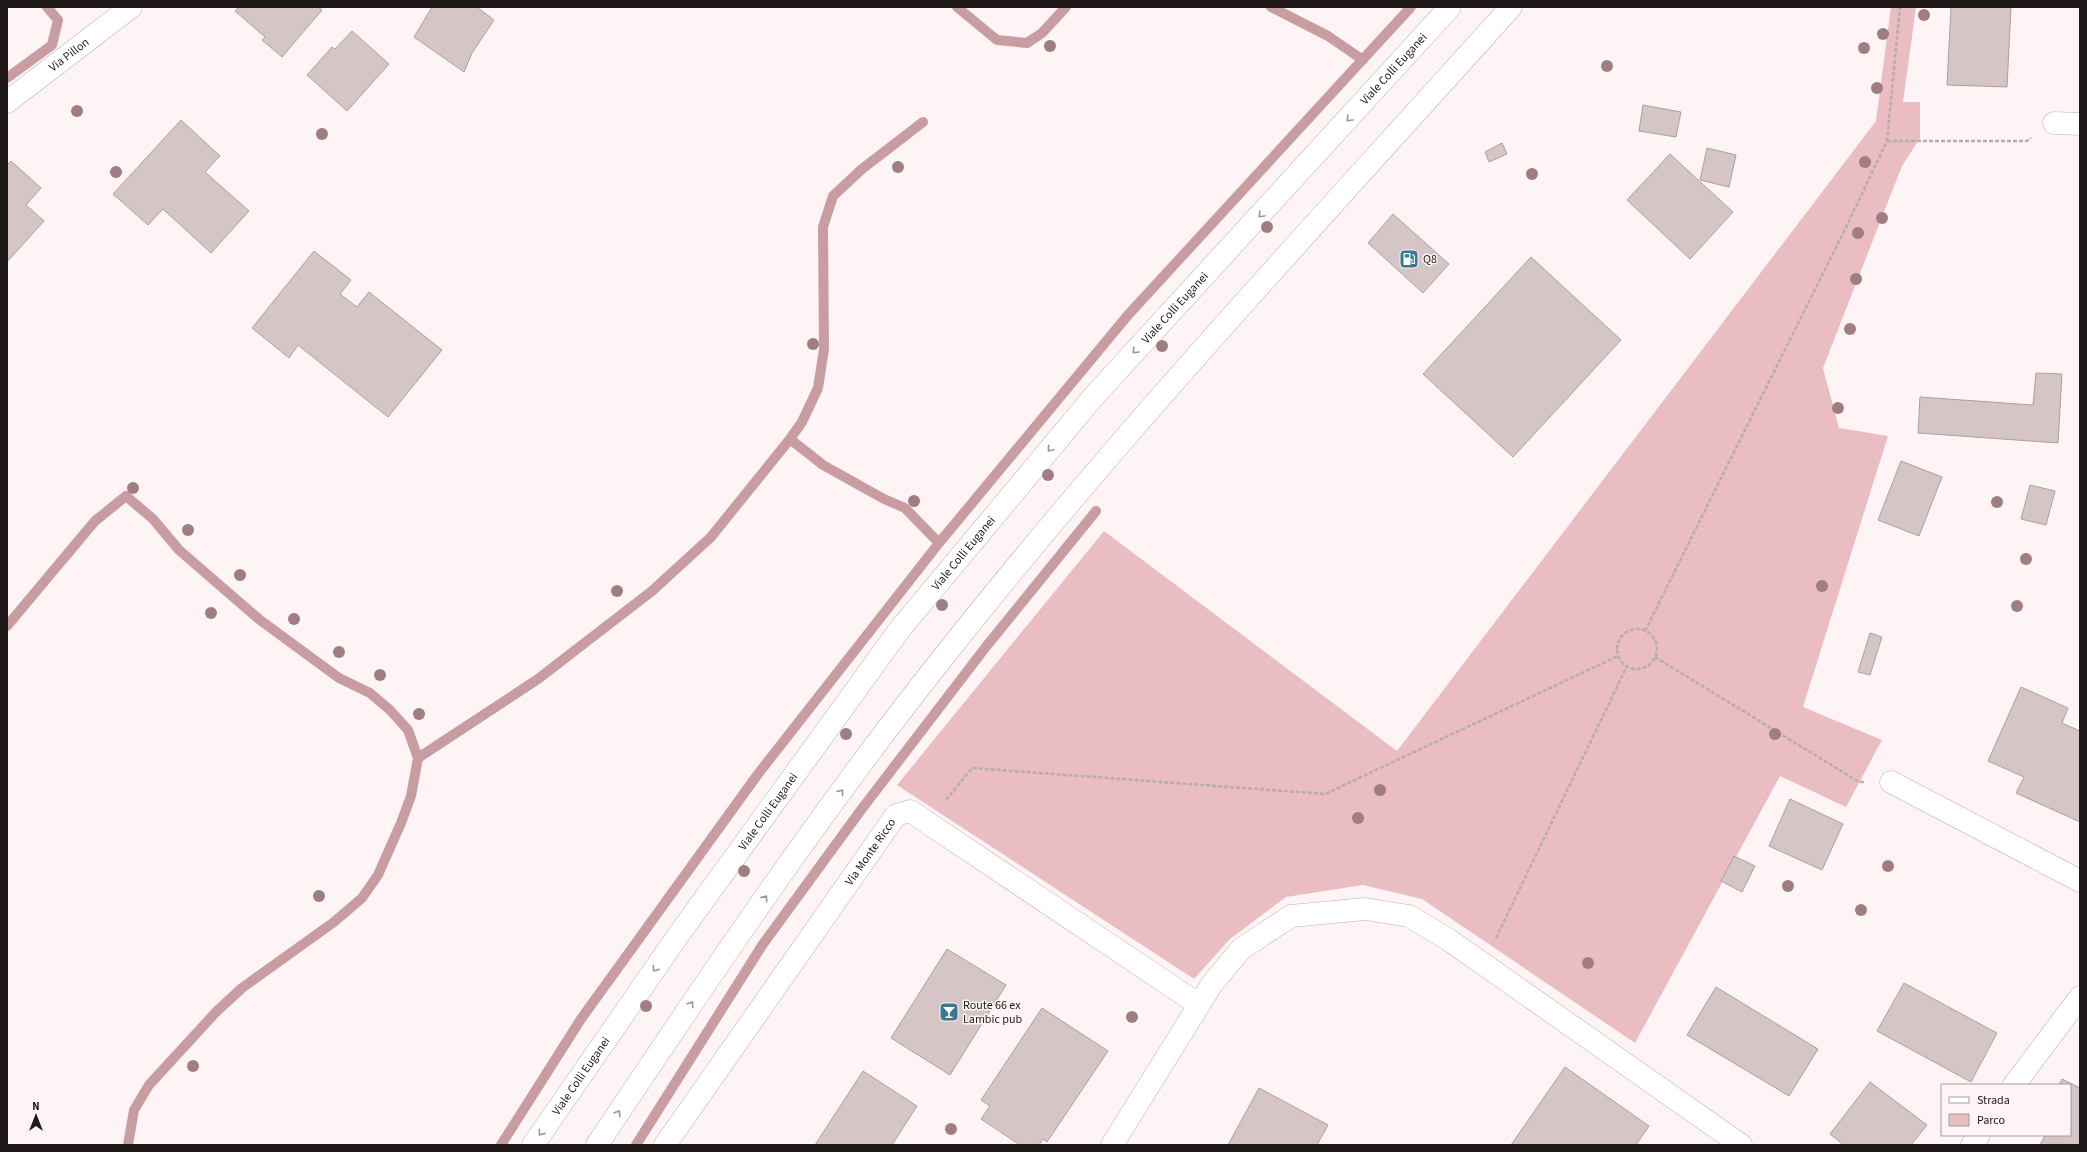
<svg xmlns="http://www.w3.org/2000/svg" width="2087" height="1152" font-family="'Source Sans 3',sans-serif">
	<rect width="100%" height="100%" fill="#fff4f5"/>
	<path fill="#e9bdc1" d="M1891,7H1916L1903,102H1920V138L1902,166L1823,368L1839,428L1888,436L1803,707L1882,740L1846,807L1780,776L1635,1043L1422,899L1363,885L1286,897L1230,939L1194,979L897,785L1104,531L1397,751L1876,121Z"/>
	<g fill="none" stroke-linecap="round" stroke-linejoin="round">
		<path stroke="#c89da1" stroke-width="10" d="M957,7L997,40L1027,43L1042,33L1066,7
			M1271,7L1328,36L1363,60
			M7,78L52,45L58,20L47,7
			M790,439L823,465L884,499L905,508L939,543
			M7,626L95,521L126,496L153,519L179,550L260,620L339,678L370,693L390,710L408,730L418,758L411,796L401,823L378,875L362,898L334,922L242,988L216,1012L149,1085L134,1110L128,1145
			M418,758L538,679L652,591L711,537L790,439L802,422L818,388L824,349L823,227L833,196L862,169L923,122
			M501,1145L581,1019L758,774L939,543L1128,315L1411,7
			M636,1145L763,944L861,810L985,648L1096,511"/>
	</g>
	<path fill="#d6c5c7" stroke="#ae9e9f" d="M239,7H318L322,10L282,57L262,40L265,37L235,11Z
		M432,7H477L494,20L472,53L464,72L414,37Z
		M1951,7H2011L2007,87L1947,85Z
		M352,31L389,64L347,111L307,75L332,47L335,49Z
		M1643,105L1681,112L1676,137L1639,131Z
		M181,120L220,156L205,172L249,211L211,253L163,209L148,225L113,194Z
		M1502,143L1507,154L1489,162L1485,152Z
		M1707,148L1736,155L1729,187L1700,180Z
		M1670,154L1733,212L1690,259L1627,200Z
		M11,161L41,188L26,205L44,221L7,262V165Z
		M1393,214L1449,264L1423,293L1368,243Z
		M314,251L351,280L340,294L357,307L369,292L442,350L388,417L298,345L289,358L252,328Z
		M1531,257L1621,340L1513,457L1423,374Z
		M2036,373L2062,374L2058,443L1918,433L1920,397L2033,405Z
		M1901,461L1942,477L1919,536L1878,520Z
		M2030,485L2055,491L2046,525L2021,519Z
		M1870,633L1882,637L1870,675L1858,672Z
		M2021,687L2068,708L2062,723L2080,731V822L2016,793L2024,777L1988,761Z
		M1790,799L1843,824L1822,870L1769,846Z
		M1734,856L1755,866L1742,892L1721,881Z
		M947,949L1006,985L950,1075L891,1038Z
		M1904,983L1997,1033L1971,1082L1877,1031Z
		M1716,987L1818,1049L1789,1096L1687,1035Z
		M1042,1008L1108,1051L1047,1142L1043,1139L1039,1145H1020L981,1119L990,1106L981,1100Z
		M1565,1067L1649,1126L1636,1145H1511Z
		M863,1071L917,1106L892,1145H815Z
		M2062,1079L2080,1088V1145H2040L2045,1135H2070V1085H2059Z
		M1870,1082L1927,1125L1911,1145H1844L1830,1134Z
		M1259,1088L1328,1125L1317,1145H1228Z"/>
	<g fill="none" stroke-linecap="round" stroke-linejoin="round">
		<defs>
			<g id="minor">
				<path id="s1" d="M7,102L131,7"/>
				<path d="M2054,123L2080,124"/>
				<path d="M1891,782L2080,881"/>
				<path d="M2014,1085L2080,997"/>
				<path id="s2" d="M665,1145L896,815L910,811L1198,1004"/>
				<path d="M1112,1145L1212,984L1241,949L1291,916L1365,909L1409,916L1449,940L1741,1145"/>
				<path d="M1972,1145L1979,1135"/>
			</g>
			<g id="major">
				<path id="s3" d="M533,1145L677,937L900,629L1095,395L1450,7"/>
				<path d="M597,1145C707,980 818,815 941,660C1120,433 1318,222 1511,7"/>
			</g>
		</defs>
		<use href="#minor" stroke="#bfaeaf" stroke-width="23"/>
		<use href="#major" stroke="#bfaeaf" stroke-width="23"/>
		<path stroke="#b7adae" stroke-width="2.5" stroke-dasharray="4 2" stroke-linecap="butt" d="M1887,141H2027L2031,138
			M1617 649a20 20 0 1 1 40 0a20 20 0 1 1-40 0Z
			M1645,631L1848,223L1887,141L1900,7
			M1655,657L1859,782H1864
			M946,800L972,768L1325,794L1618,656
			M1496,938L1627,666"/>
		<use href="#minor" stroke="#fff" stroke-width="22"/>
		<use href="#major" stroke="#fff" stroke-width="22"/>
	</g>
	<g fill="#9f7d83">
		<circle cx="1924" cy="15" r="6"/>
		<circle cx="1883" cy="34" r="6"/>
		<circle cx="1050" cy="46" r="6"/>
		<circle cx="1864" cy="48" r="6"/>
		<circle cx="1607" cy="66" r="6"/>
		<circle cx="1877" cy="88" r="6"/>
		<circle cx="77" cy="111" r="6"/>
		<circle cx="322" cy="134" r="6"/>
		<circle cx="1865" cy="162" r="6"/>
		<circle cx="898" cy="167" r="6"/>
		<circle cx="116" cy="172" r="6"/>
		<circle cx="1532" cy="174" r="6"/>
		<circle cx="1882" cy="218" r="6"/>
		<circle cx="1267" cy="227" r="6"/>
		<circle cx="1858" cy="233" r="6"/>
		<circle cx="1856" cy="279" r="6"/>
		<circle cx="1850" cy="329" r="6"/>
		<circle cx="813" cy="344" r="6"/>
		<circle cx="1162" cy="346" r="6"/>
		<circle cx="1838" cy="408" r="6"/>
		<circle cx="1048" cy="475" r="6"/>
		<circle cx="133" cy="488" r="6"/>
		<circle cx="914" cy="501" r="6"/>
		<circle cx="1997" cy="502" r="6"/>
		<circle cx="188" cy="530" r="6"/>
		<circle cx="2026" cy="559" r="6"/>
		<circle cx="240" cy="575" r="6"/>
		<circle cx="1822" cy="586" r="6"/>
		<circle cx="617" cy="591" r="6"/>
		<circle cx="942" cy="605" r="6"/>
		<circle cx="2017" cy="606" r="6"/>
		<circle cx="211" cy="613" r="6"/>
		<circle cx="294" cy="619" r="6"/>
		<circle cx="339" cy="652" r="6"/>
		<circle cx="380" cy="675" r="6"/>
		<circle cx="419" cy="714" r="6"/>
		<circle cx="846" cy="734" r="6"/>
		<circle cx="1775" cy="734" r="6"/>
		<circle cx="1380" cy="790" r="6"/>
		<circle cx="1358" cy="818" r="6"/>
		<circle cx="1888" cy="866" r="6"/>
		<circle cx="744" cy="871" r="6"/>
		<circle cx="1788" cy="886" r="6"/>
		<circle cx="319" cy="896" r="6"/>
		<circle cx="1861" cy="910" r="6"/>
		<circle cx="1588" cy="963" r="6"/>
		<circle cx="646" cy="1006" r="6"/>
		<circle cx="1132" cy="1017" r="6"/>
		<circle cx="193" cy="1066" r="6"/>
		<circle cx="951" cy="1129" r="6"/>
	</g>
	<defs><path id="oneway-chevron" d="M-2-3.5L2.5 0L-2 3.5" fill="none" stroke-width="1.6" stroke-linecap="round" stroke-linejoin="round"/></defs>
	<g stroke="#9a9798">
		<use href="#oneway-chevron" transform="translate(1349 119) rotate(133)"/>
		<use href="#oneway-chevron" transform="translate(1261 215) rotate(133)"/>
		<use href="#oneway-chevron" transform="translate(1135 351) rotate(133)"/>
		<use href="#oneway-chevron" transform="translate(1050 449) rotate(130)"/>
		<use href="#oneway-chevron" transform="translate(841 792) rotate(-53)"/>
		<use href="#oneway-chevron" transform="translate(765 898) rotate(-55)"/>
		<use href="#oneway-chevron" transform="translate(655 969) rotate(125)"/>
		<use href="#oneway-chevron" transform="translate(691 1004) rotate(-56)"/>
		<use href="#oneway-chevron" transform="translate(618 1113) rotate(-56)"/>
		<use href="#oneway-chevron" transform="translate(541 1133) rotate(125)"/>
	</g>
	<defs>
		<symbol id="fuel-square" viewBox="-11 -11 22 22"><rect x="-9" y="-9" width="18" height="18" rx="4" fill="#39788d" stroke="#fff4f5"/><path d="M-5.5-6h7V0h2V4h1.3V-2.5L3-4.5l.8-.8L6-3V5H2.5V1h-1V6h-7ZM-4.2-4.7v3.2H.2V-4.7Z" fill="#fff"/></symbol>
		<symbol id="bar-square" viewBox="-11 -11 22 22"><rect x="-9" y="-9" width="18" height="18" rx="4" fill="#39788d" stroke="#fff4f5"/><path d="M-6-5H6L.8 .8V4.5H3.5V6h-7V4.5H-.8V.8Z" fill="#fff"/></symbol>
	</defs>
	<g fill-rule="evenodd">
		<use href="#fuel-square" x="1398" y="248" width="22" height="22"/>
		<use href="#bar-square" x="938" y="1001" width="22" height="22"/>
	</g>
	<g text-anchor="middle" stroke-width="3" stroke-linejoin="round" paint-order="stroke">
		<g font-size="12" fill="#1e1819" stroke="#fff4f5">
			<text dy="4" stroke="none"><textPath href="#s1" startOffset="78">Via Pillon</textPath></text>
			<text dy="4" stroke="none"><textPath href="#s3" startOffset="1380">Viale Colli Euganei</textPath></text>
			<text dy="4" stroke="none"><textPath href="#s3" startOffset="1056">Viale Colli Euganei</textPath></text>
			<text dy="4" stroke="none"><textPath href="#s3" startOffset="732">Viale Colli Euganei</textPath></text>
			<text dy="4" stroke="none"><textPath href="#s3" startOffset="408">Viale Colli Euganei</textPath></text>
			<text dy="4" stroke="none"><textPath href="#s2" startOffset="358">Via Monte Ricco</textPath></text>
			<text dy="4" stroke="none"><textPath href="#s3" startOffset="84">Viale Colli Euganei</textPath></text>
		</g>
		<g font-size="12" fill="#1e1819" stroke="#fff4f5" text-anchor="start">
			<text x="1423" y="263">Q8</text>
			<text x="963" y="1009">Route 66 ex<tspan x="963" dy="14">Lambic pub</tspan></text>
		</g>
	</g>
	<rect width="2087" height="1152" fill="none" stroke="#1e1819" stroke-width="16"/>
	<rect x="1941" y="1084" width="130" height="52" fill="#fff4f5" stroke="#a59c9d"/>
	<rect x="1949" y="1097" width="20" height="6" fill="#ffffff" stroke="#a59c9d"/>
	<text x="1977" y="1104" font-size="12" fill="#1e1819">Strada</text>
	<rect x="1949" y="1114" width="20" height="12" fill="#e9bdc1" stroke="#a59c9d"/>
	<text x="1977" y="1124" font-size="12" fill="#1e1819">Parco</text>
	<g transform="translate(36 1116)" stroke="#fff4f5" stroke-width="3" paint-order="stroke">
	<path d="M0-3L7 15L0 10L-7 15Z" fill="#1e1819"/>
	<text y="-6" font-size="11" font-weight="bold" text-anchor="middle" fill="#1e1819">N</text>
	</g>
</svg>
